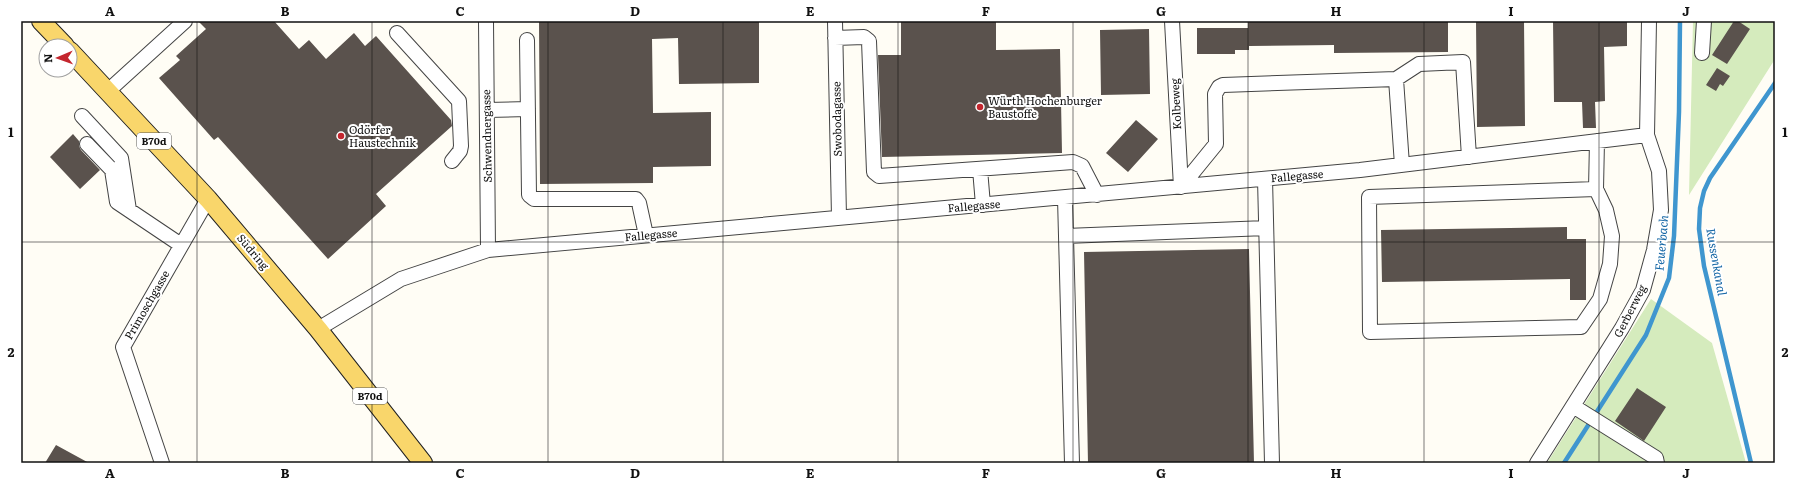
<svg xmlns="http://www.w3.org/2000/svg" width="1796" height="484" font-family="Literata,serif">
	<rect width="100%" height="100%" fill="#fffdf5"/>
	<path fill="#d5ebbd" d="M1693,21H1775V59L1689,195Z
		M1651,299L1712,343L1746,463H1547Z"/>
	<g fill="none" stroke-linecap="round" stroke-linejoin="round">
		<path stroke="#3f96cf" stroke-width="4.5" d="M1564,463L1646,335L1669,278L1674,236L1679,112L1680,21
			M1751,463L1704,266L1699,229L1700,208L1704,191L1710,178L1775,83"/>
	</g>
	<path fill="#5a524d" d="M198,21H274L299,49L309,40L326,59L354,33L365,46L376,36L451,120L452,126L376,194L386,206L328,259L218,137L214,140L159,78L180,60L176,56L206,29Z
		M539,21H759V83L679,84L678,38L652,39L653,113L711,112V166L653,167V183L540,184Z
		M901,21H996V50L1060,49L1062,153L882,157L878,55H901Z
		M1248,21H1448V52L1334,53V45L1249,46V50H1235V54H1197V28H1248Z
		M1476,21H1524L1525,126L1477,127Z
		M1553,21H1627V46L1604,47L1605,101L1595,102L1596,128H1583L1582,102H1554Z
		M1734,21H1738L1750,29L1727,64L1712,55Z
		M1149,29L1150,94L1101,95L1100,30Z
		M1717,68L1730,76L1723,86L1720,84L1716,91L1706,85Z
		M1136,120L1158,139L1128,172L1106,153Z
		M73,134L79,141V146L81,150L100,170L80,189L50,157Z
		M1567,227V239H1586V300H1570V279L1382,282L1381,230Z
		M1249,249L1254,463H1088L1084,252Z
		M1637,388L1666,407L1644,441L1615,421Z
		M56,445L89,463H45Z"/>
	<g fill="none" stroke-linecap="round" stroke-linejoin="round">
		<defs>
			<path id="minor" d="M486,21L488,250
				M835,21L839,217
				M1172,21L1181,187
				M397,33L459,101L461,146L460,151L452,161
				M835,38L864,37L869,41L874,172L879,176L1073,162L1082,166L1097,195
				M527,40L529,195L534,199H636L639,203L646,235
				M1702,53L1704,21
				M1396,79L1402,165
				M108,91L185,21
				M487,110L528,109
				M82,116L121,158L129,210
				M87,144L112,170L117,202L181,245
				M980,169L983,205
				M1265,179L1272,463
				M1181,187L1216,144L1215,94L1219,87L1223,85L1396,79L1419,64L1463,62L1469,157
				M1596,189L1369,197L1370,332L1581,327L1600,299L1610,264L1612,236L1606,210L1596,189L1597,141
				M1065,198L1072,463
				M1066,236L1266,228
				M318,329L401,279L488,250L1360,170L1647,135
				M1573,406L1656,458L1657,463
				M162,463L123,347L208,199
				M1537,463L1622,328L1643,290L1654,250L1661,210L1659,171L1647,135L1649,21"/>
			<path id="major" d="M41,21L65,46
				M70,51L208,199L318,329L423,463"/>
		</defs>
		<use href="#minor" stroke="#444" stroke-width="16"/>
		<use href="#major" stroke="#222" stroke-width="20"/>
		<use href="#minor" stroke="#fff" stroke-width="14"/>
		<use href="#major" stroke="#f9d66b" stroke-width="18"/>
	</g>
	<path fill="none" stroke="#111" stroke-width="1" stroke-opacity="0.55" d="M197,21V463M372,21V463M548,21V463M723,21V463M898,21V463M1073,21V463M1248,21V463M1424,21V463M1599,21V463M21,242H1775"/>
	<g fill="#c4262e" stroke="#fff" stroke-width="1.5">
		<circle cx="980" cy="107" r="4"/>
		<circle cx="341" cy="136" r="4"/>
	</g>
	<g text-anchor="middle" stroke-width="4" stroke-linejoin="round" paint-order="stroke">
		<g fill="#fff" stroke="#585858" stroke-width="1">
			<rect x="137" y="133" width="34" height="16" rx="3"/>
			<rect x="353" y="388" width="34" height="16" rx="3"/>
		</g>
		<g font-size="10" font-weight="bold" fill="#111">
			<text x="154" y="145">B70d</text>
			<text x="370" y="400">B70d</text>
		</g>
		<g font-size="11" fill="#111" stroke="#fff" text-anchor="start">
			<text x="988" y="105">Würth Hochenburger<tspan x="988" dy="13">Baustoffe</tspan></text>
			<text x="349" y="134">Odörfer<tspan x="349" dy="13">Haustechnik</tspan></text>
		</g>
		<g font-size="11" fill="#111" stroke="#fff">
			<text transform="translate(1176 104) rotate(-93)" y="4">Kolbeweg</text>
			<text transform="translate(837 119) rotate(-91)" y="4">Swobodagasse</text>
			<text transform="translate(487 136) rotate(-91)" y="4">Schwendnergasse</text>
			<text transform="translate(1297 176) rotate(-5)" y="4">Fallegasse</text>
			<text transform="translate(974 206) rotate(-5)" y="4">Fallegasse</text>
			<text transform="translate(651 235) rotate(-5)" y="4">Fallegasse</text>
			<text transform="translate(253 252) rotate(50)" y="4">Südring</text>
			<text transform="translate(147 305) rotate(-60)" y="4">Primoschgasse</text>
			<text transform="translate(1630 311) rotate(-63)" y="4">Gerberweg</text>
		</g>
		<g font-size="12" font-style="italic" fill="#1768a6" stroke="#fff">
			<text transform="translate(1662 243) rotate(-85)" y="4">Feuerbach</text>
			<text transform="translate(1716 262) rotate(80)" y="4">Russenkanal</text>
		</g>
	</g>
	<rect width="1796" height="484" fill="none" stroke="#ffffff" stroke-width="44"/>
	<g transform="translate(58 58) rotate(268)"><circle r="19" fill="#ffffff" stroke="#a0a0a0"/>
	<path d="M0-3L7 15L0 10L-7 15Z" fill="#c4262e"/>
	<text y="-6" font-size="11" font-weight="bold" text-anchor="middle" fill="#111111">N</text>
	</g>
	<rect x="22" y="22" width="1752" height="440" fill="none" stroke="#111" stroke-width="1.5"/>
	<g font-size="13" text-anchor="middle" font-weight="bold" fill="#111">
		<text x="110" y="16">A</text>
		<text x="285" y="16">B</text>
		<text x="460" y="16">C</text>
		<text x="635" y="16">D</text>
		<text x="810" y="16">E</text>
		<text x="986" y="16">F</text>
		<text x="1161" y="16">G</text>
		<text x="1336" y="16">H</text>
		<text x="1511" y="16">I</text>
		<text x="1686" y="16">J</text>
		<text x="11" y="137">1</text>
		<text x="1785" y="137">1</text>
		<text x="11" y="357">2</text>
		<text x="1785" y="357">2</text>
		<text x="110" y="478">A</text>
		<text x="285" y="478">B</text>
		<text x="460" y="478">C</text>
		<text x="635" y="478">D</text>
		<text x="810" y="478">E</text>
		<text x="986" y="478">F</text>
		<text x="1161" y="478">G</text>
		<text x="1336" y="478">H</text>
		<text x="1511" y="478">I</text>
		<text x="1686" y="478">J</text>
	</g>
</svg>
